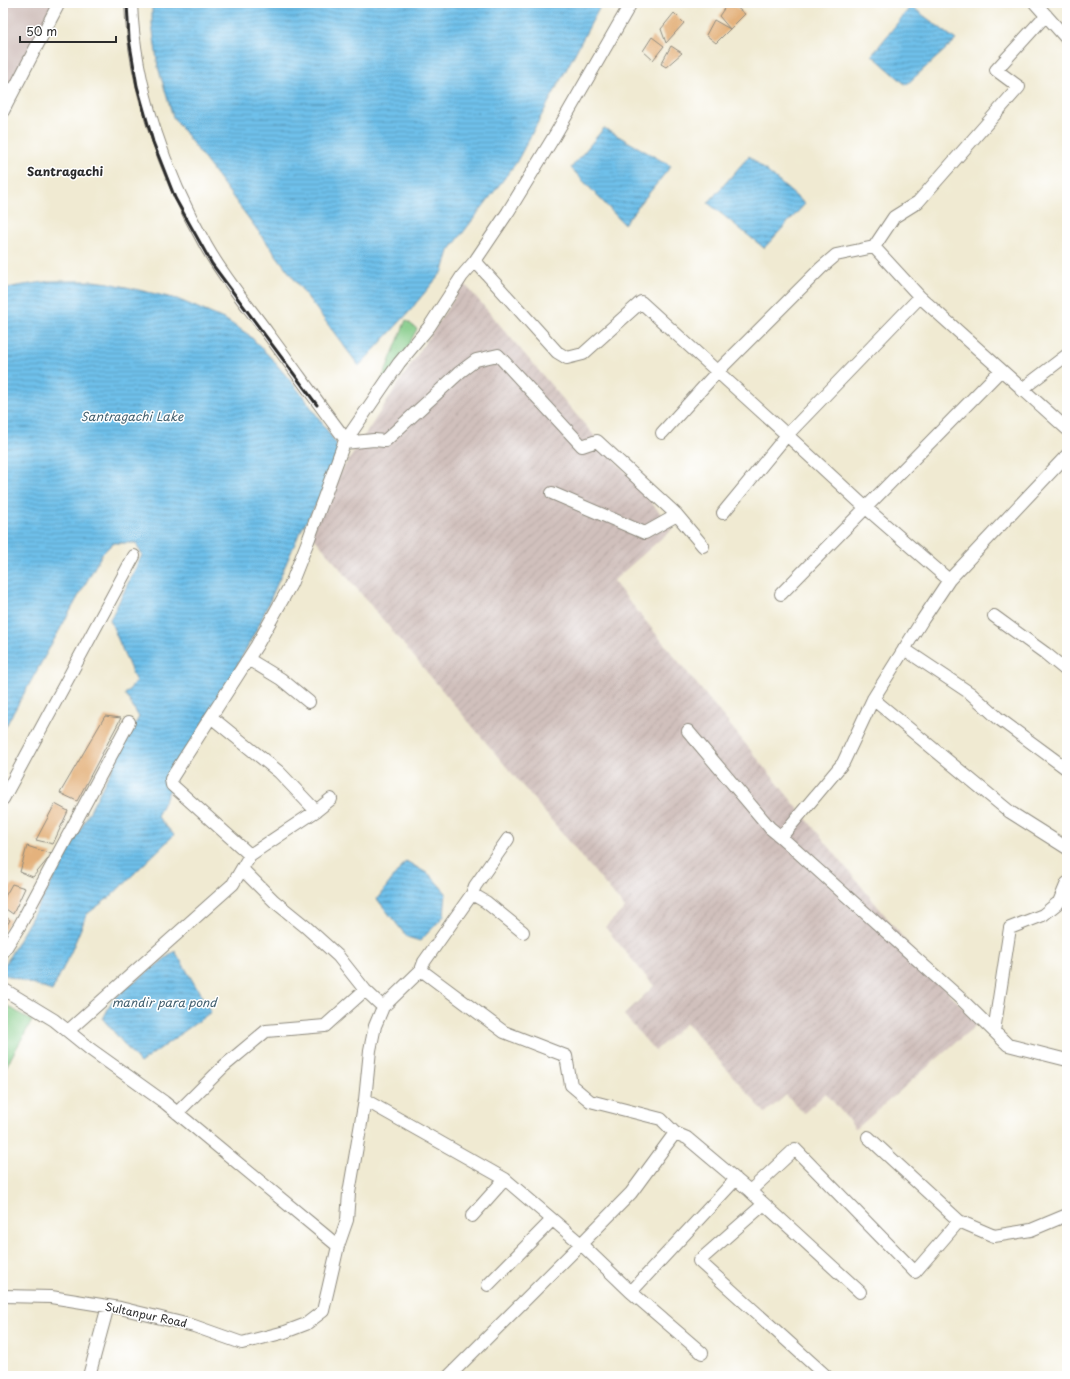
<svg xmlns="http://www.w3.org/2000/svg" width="1070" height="1379" font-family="'Playpen Sans',sans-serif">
	<defs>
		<pattern id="industrial-furrows" width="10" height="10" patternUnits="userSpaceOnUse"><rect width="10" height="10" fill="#d0c0bc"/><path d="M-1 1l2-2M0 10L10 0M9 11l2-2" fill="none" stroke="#b3a5a2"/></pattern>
		<pattern id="water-rules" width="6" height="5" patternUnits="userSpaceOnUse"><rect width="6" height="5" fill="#6ec0ea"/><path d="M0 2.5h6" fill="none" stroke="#5b9cbe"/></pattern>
	</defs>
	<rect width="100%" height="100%" fill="#fff"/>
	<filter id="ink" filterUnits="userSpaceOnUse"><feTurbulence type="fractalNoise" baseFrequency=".025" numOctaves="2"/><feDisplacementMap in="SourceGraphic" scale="8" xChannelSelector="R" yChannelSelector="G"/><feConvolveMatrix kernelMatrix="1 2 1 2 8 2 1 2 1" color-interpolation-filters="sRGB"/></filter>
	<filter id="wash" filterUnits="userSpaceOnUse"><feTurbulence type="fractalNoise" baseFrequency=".012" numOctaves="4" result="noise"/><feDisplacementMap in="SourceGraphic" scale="16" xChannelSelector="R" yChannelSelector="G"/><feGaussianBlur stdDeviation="0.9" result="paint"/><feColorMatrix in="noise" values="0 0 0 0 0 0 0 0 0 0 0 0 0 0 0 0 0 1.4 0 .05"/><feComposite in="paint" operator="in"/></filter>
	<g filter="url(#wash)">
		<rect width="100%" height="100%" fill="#f0ead2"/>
		<path fill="url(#industrial-furrows)" d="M464,283L673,528L613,581L931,972L977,1024L856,1129L826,1093L804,1113L786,1095L765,1113L686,1023L655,1051L624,1015L654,986L605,927L625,908L305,527Z"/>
		<path fill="#d0c0bc" d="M3,3H55L3,113Z"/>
		<path fill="#82ca86" stroke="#567a58" d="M406,320L417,329L399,363L380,384Z
			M3,1003L32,1021L3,1072Z"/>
		<path fill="url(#water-rules)" stroke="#4c768a" d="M152,3H602L516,163L449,251L443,271L416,303L410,311L359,366L173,117L158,67L152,24Z
			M911,6L956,40L906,85L872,55Z
			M604,128L671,166L624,224L571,168Z
			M749,156L805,204L764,248L708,203Z
			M52,281H93L109,283L177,299L226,320L249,335L272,359L303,396L334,440L344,456L299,534L260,623L228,683L197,734L157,816L174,835L111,896L87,914L71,952L52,991L3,974V968L66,857L139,717L125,694L136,682L110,620L142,555L136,543H113L102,554L3,731V289L17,286Z
			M406,861L430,875L446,893L444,916L420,941L407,937L377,899Z
			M175,951L211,1012L140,1063L103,1019L112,1001L123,991Z"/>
		<g id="blocks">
			<path fill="#e4b27d" d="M728,3H731L745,14L716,43L706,35L714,20L730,29L719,16Z
				M674,13L684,23L666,43L661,29Z
				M652,37L664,46L653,60L643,51Z
				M671,46L682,53L666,67L661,64Z
				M105,716L121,718L77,801L60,793Z
				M55,804L68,811L53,844L36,840Z
				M27,846L52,854L33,877L20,872Z
				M12,884L25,888L13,914L3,907V900Z
				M3,915L10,920L3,932Z"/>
		</g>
	</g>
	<g filter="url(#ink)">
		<use href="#blocks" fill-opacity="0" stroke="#8e8a7e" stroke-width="1"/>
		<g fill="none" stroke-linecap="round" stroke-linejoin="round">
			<defs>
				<path id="lane" d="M3,83L15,89"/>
				<path id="street" d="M131,3C134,86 165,174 206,246C224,278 248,306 269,335C295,370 320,406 346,440
					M1035,3L1067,39
					M3,111L59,3
					M874,247L920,297
					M475,261L557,352L567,358L583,354L641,302L787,435L920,297L1067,429
					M1021,390L1067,355
					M662,433L718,371L821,268L836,255L874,247L894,217L918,202L1019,87L996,70L1046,15
					M344,443L374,440L385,441L460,372L476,360L498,355L582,446L597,441L677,515L645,533L552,493
					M723,513L787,435L866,508L949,580L1067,455
					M677,515L703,546
					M781,594L1001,370
					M994,616L1045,653L1067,671
					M904,649L970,693L998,718L1067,769
					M248,659L281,679L309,702
					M873,699L1010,812L1067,848
					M211,717L279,772L316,811
					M688,731L770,828L781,837L843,763L873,699L923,619L949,580
					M3,799L134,556
					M781,837L961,999L1008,1045L1067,1060
					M250,855L172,785L171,779L257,645L291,584L308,541L344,443L399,363L429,327L462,276L475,261L508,212L555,135L631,3
					M242,869L274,901L306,927L338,956L365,990L383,1007
					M472,894L486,902L523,932
					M3,952L20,925L129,722
					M421,970L504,1032L566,1056L571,1085L590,1101L661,1119L675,1133L687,1138L750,1191L860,1292
					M3,989L54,1020L90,1049L164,1102L338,1246
					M68,1031L233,884L250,855L316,811L331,799
					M994,1031L1010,928L1043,915L1059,902L1067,883
					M365,1100L505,1179L581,1244L631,1292L736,1179
					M177,1113L224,1066L266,1031L325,1026L365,990
					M868,1137L959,1221L994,1236L1031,1230L1067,1215
					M750,1191L795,1149L915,1272L959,1221
					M764,1204L699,1261L826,1376
					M472,1216L505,1179
					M488,1285L552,1220
					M631,1292L702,1353
					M3,1296L51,1297L120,1308L194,1326L242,1343L285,1332L306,1324L323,1311L338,1246L347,1220L349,1193L365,1100L370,1050L375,1026L383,1007L421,970L424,962L472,894L475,886L508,839
					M89,1376L108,1306
					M449,1376L581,1244L631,1193L675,1133"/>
			</defs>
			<use href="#lane" stroke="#8e8a7e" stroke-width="8"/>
			<use href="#street" stroke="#8e8a7e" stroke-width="14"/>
			<use href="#lane" stroke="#fff" stroke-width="6"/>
			<use href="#street" stroke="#fff" stroke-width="12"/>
			<path stroke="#2b2b2b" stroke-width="3" d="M127,3L129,39L137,86L153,142L175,198L212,264L317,405
				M3,7L5,3"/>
		</g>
	</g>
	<g text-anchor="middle" stroke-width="3" stroke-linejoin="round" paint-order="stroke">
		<g font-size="11" fill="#2b2b2b" stroke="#fff">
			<text transform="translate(146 1315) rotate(12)" y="4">Sultanpur Road</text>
		</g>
		<g font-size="12" font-weight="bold" fill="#2b2b2b" stroke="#fff">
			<text x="65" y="176">Santragachi</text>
		</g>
		<g font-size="12" font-style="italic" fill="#425f6e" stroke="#fff">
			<text x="132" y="421">Santragachi Lake</text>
			<text x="164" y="1007">mandir para pond</text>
		</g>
	</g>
	<rect width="1070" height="1379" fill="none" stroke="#fff" stroke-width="16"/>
	<path d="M20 36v6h96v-6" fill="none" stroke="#2b2b2b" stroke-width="2"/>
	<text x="26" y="36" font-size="12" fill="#2b2b2b" stroke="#ffffff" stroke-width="3" paint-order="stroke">50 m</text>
</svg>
